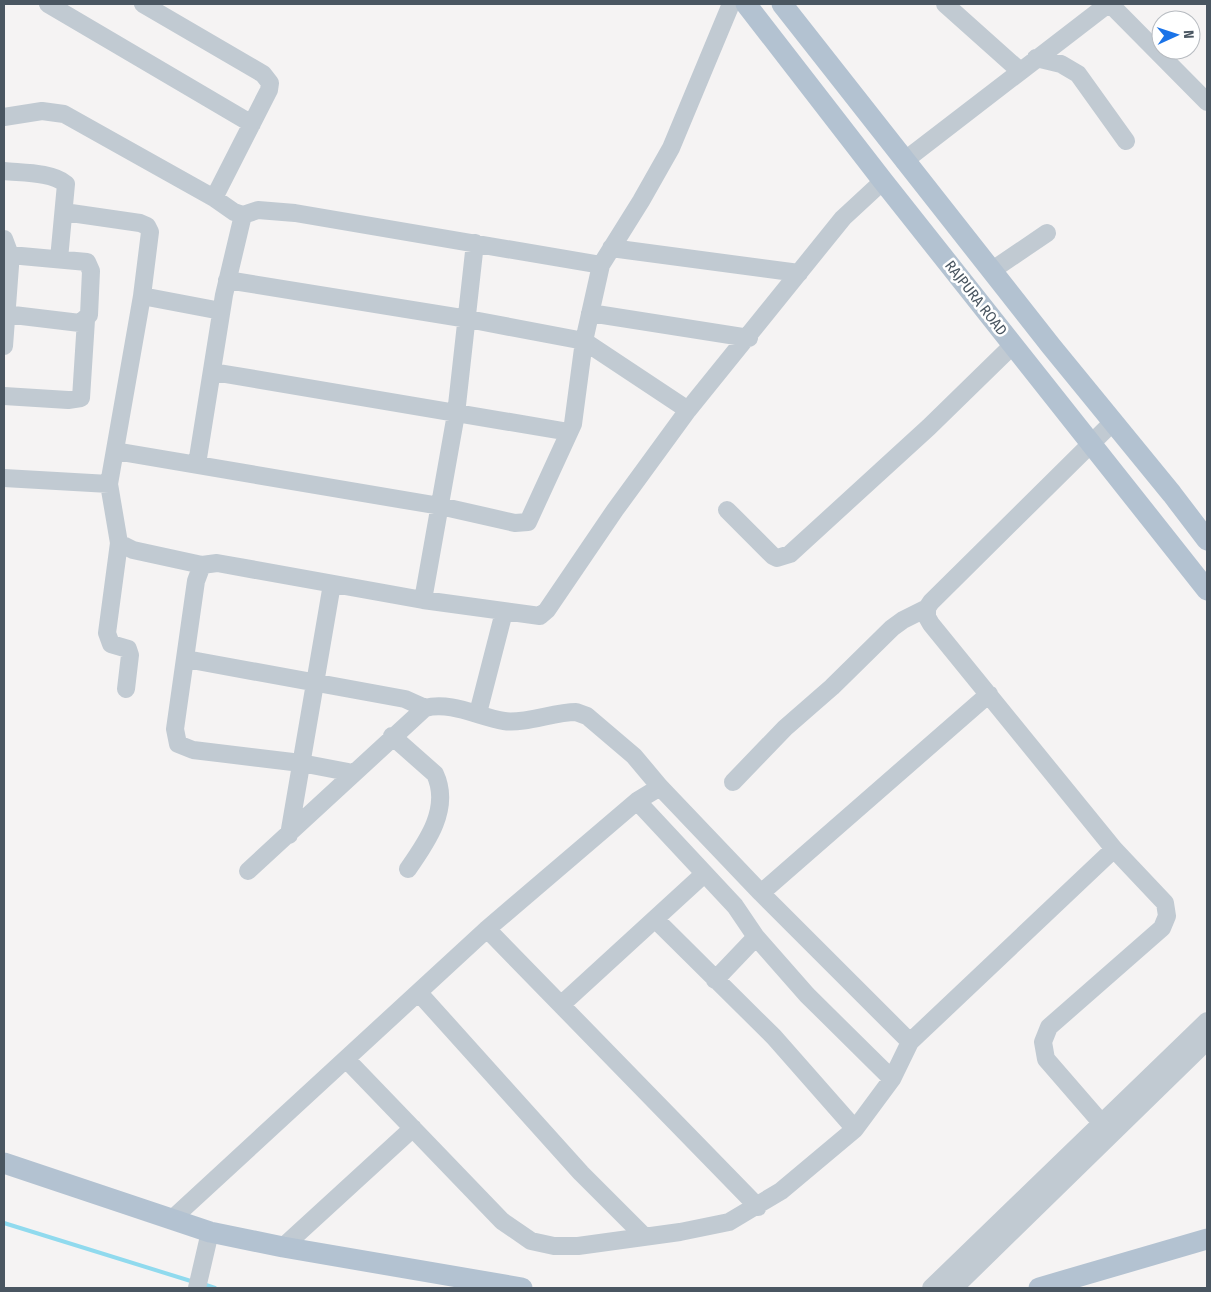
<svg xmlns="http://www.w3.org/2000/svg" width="1211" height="1292" font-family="'Fira Sans Condensed',sans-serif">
	<rect width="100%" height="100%" fill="#f5f3f3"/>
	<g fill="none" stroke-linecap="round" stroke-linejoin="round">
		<path stroke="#90daee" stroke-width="4" d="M4,1223L194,1282
			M203,1284L215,1288"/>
		<path stroke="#c1cad2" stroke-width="18" d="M48,4L252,124
			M143,4L263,74L270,83L269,90L214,198
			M945,4L1020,71
			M1110,4L1207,102
			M1036,58L1061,64L1078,74L1126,141
			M4,117L42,111L64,114L214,198L234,212L243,215L258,210L295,213L601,265
			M904,161L1108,4
			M4,171C22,173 52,172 66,184L59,259
			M64,212L140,223L147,226L150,232L142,296L109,484L119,543L133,550L202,565
			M4,239L10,255V266L4,346
			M611,248L799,273
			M991,271L1047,233
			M227,280L468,319L584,341L688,410
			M142,296L221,311
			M590,313L749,338
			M5,314L80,323L89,315L91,271L87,262L10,255
			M213,372L569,432
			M4,396L68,400L81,398L86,320
			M115,451L440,506L515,523L528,522L573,424L584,341L601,265L641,201L671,148L731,4
			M197,464L224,295L243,215
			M4,478L109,484
			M727,510L773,556L777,558L790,554L929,427L1013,345
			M119,543L107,633L111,644L128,649L130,655L126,689
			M423,600L456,414L475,243
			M186,659L405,699L425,708
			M478,713L504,612
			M392,736L435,774C451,808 427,842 408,869
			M353,773L301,763L193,750L178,744L175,729L196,581L202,565L217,563L423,600L540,616L547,610L615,510L688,410L843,218L883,181
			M733,782L785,728L832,687L892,628L903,620L927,608
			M637,801L735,906L756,937L807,995L892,1079
			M289,835L332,584
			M248,871L425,708C451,701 479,717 504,721C525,724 554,712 576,712L587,716L634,756L660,787L761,893L910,1042
			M761,893L989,694
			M655,919L774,1037L855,1129
			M487,929L758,1207
			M715,980L756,937
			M419,993L581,1173L644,1236
			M562,1004L704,874
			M346,1059L502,1221L531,1241L554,1246H578L680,1232L729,1222L781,1191L855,1129L892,1079L910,1042L1114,849
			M1111,1134L1046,1059L1043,1042L1049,1027L1162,928L1167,916L1165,903L1114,849L931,624L927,617V608L931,602L1113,422
			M171,1220L487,929L637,801L660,787
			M283,1247L413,1128
			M197,1288L210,1232
			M931,1288L1207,1021
			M954,1288L1207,1041"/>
		<path stroke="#b3c2d1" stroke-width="21" d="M746,4L883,181L1207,590
			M782,4L1051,346L1172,494L1207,540
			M4,1163L210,1232L283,1247L522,1288
			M1039,1288L1207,1239"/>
	</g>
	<g text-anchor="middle" stroke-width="5" stroke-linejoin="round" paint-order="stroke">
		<g font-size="15" fill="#4a5661" stroke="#fff">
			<text transform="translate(976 298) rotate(52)" y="5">RAJPURA ROAD</text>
		</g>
	</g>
	<rect width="1211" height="1292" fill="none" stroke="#4a5661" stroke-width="10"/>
	<g transform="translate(1176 35) rotate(87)"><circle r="24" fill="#ffffff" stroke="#b7bbc0"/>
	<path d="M0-4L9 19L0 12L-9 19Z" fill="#1a73e8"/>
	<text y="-8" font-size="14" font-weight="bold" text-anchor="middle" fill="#4a5661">N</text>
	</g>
</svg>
